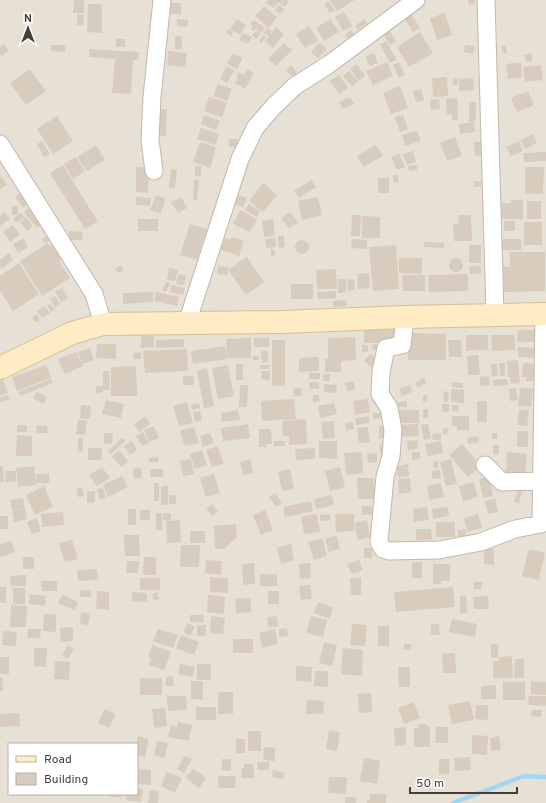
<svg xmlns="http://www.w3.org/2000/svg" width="546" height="803" font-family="Overpass,sans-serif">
	<rect width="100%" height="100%" fill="#f3eee6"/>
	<path fill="#e7e0d4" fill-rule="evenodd" d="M0,0H546V803H0ZM9,744H137V794H9Z"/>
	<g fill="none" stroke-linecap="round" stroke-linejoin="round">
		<path stroke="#a1d7f2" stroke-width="4.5" d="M453,803L524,776L546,777"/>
	</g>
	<path fill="#d8ccbe" d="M74,0H84V13H73Z
		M268,0H287L289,1L285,7L278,2L273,8L266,3Z
		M330,0H355L337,11Z
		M468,0H475V4L469,5Z
		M328,1L335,10L330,13L324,4Z
		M168,3H181V14H168Z
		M88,4H102V33L87,32Z
		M279,5L284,9L280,14L275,10Z
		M264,6L277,17L269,28L255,16Z
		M344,12L352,26L343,31L335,17Z
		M445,13L452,35L437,40L430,18Z
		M77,14L84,15L83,25H77Z
		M412,15L420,28L413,32L405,19Z
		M177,19L188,20L187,27L177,26Z
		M237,19L246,25L240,35L230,29Z
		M330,19L339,32L324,41L316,28Z
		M364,19L367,23L358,30L355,26Z
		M254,20L265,28L261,33L256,28L254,31L251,29L253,26L250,24Z
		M309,26L318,41L305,48L296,34Z
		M276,27L284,34L273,48L265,41Z
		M267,28L272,31L269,36L264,33Z
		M228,29L234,32L231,36L226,33Z
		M257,30L261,34L256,39L252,35Z
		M351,30L354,34L348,39L345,35Z
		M390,31L396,41L390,45L384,35Z
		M420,32L433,53L409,67L397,47Z
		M243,33L252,37L248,44L239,40Z
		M263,35L266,37L262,43L259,41Z
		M175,36H182V49H175Z
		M116,39H125V47H116Z
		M386,41L397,60L390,63L380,44Z
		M284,43L292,50L276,66L268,59Z
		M319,43L327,49L318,58L311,52Z
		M4,44L9,51L2,56L0,53V47Z
		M51,45H65V52L51,51Z
		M465,45L475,46L473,54L464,52Z
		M505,45L507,52L503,54L501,46Z
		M89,49L139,52L138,60H133L131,94L112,93L115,59L89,57Z
		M168,51L187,53L185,67L167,65Z
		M233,53L243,58L237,69L227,64Z
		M374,53L378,63L370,66L365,57Z
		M531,53L533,61L526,62L524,55Z
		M387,62L393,76L373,85L366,71Z
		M399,62L405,75L399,78L393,65Z
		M521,62L522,78L508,79L506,64Z
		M357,64L365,76L358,81L350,68Z
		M291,65L297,73L293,77L286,70Z
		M541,65L543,80L525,82L523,67Z
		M226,67L234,70L227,83L220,79Z
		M30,69L46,91L26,105L10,83Z
		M248,69L254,73L245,89L235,83L238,77L236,76L239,72L244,75Z
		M349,71L358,82L352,86L343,76Z
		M339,75L348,88L339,94L330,81Z
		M447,77L448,96L433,97L432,78Z
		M453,78H457L458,85H453Z
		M473,78L474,90L459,91V79Z
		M218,84L232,89L227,101L213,96Z
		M400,86L408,108L391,114L383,93Z
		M421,89L424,100L416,102L413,91Z
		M528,91L534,105L517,112L511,98Z
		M209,97L227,103L222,117L204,111Z
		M350,97L354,104L343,109L339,102Z
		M457,98L458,120H452V114L447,115L446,99Z
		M439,99L440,109L431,110L430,100Z
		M469,102H476V121L469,122Z
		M156,109H167L166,136H155Z
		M204,115L220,121L216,130L201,124Z
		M403,115L408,129L400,132L395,117Z
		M57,116L73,141L53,154L37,129Z
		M474,122L475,132L460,134L459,124Z
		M201,128L219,134L215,145L197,139Z
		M417,131L421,141L405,146L402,135Z
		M533,134L537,143L525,149L521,140Z
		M455,137L462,156L447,161L440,143Z
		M229,139H238L237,147H229Z
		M42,141L50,154L44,157L37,144Z
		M519,141L523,151L511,156L506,147Z
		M200,142L216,147L210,168L193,162Z
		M474,142H483V155L475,156Z
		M96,145L105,160L87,171L77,157Z
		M376,145L383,156L363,167L357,156Z
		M413,151L416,162L407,165L403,154Z
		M546,152V161L524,162L523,153Z
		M399,153L405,167L397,170L391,157Z
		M76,157L85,171L73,179L64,164Z
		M63,165L98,222L85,229L50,173Z
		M417,165V170L409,171L408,166Z
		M195,166H201V176H195Z
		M136,167L149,168L148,193L136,192Z
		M525,167H544L543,194H525Z
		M171,169L177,170L175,188H169Z
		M0,175L7,185L0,189Z
		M393,175H398V182H393Z
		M378,178H389V193H378Z
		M194,180H199L197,200H193Z
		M311,180L316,187L299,198L294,191Z
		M474,181H481V187H474Z
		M263,183L277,195L263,212L249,201Z
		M20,193L28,204L23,208L15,197Z
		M156,195L166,199L160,214L150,210Z
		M238,195L247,198L243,207L234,204Z
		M136,197L151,198L150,206L136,205Z
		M181,197L187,208L178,213L171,202Z
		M318,197L322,215L302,220L298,201Z
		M511,200H523V219H502V203H511Z
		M527,201H541V219H527Z
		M249,204L260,211L257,217L245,210Z
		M12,206H18V215H12Z
		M28,208L41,225L37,228L24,212Z
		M240,210L257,219L250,232L233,224Z
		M5,212L10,219L0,226V216Z
		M290,212L298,223L289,228L281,218Z
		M21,213L24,217L16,223L13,219Z
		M352,215H361L360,236H351Z
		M458,215H471L472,241H454L453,224H459Z
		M362,216L380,217V238H362Z
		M26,217L33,226L27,231L20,222Z
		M138,219H158V231H138Z
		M273,219L275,235L264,237L262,221Z
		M504,221H515V231H504Z
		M524,222H542V245H524Z
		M190,224L207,229L197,260L180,255Z
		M13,225L20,235L10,242L3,232Z
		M69,231L83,232L82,240H69Z
		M48,234L52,238L45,244L42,240Z
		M278,236H284L285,247L279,248Z
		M231,237L244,241L239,256L221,250L225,238L230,240Z
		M23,238L28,247L18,253L13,244Z
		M275,238L276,247L266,248L265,239Z
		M352,239L367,240V249L351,248Z
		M502,239H521V250H502Z
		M295 247a7 7 0 1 1 14 0a7 7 0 1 1-14 0Z
		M424,242L444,243V248L424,247Z
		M48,243L50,246L53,243L63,258L59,261L70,278L42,296L20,261Z
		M396,245L399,289L373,291L369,247Z
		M469,245H481V263H469Z
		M271,249L275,250V257L271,256Z
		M510,252H545V291L504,292L503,267H510Z
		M9,253L13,260L2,269L0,266V260Z
		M247,257L264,282L246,295L228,270Z
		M399,258H422V274L399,273Z
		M449 265a7 7 0 1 1 14 0a7 7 0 1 1-14 0Z
		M19,263L39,294L13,311L0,291V276Z
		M121,265L124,270L118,273L115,269Z
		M218,266L228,267L227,275L217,274Z
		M470,266H481V274H469Z
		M169,268L178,270L175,281L167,280Z
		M336,269L337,289H317L316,270Z
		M369,273L370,288L358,289L357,274Z
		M179,274L186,275L184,285L176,284Z
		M468,274V291L429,292L428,275Z
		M402,275H425V291H403Z
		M338,279H346V292L338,293Z
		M354,279L355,290L348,291L347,280Z
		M166,282L170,283L166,292L162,290Z
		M291,284H313V299H291Z
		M171,285L185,288L183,295L170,292Z
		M62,288L68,298L61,302L55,292Z
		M336,291V298L318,299L317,292Z
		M153,292V302L123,304V293Z
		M156,292L179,297L177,306L154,301Z
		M55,296L60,304L55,307L50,299Z
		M346,300L347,306L333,307V301Z
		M50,304L55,310L51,312L47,306Z
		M44,306L50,313L42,318L37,311Z
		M37,314L40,320L36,323L32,317Z
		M364,330H399V343H364Z
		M518,330H537V342H517Z
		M408,333L446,334V360H408Z
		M466,335H488V350L466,351Z
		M491,335H515V350L492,351Z
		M141,336H154V347L141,348Z
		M355,337L356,360L341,361V372H325V359H328V338Z
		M251,338V358H227L226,339Z
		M254,338H269V347H254Z
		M184,339V347L156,348V340Z
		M272,340H285V386H272Z
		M448,340H461L462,357H449Z
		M97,344H116V359L96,358Z
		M373,344L381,345L380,350H372Z
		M362,345H368V352H362Z
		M225,346L227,359L193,364L191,351Z
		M518,347L535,348V358L518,357Z
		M90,348L94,360L82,364L78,352Z
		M187,349L188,371L145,373L143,351Z
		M261,351H268V362L262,363Z
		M76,352L83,366L65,374L58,359Z
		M141,352L142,358L134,360L133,353Z
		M371,354L380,364L373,370L364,360Z
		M478,355L480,375H468L467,356Z
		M253,356H259V360H253Z
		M319,357V371L299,372V358Z
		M518,360L520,383L511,384L510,377H508L507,361Z
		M499,363H505V376H500Z
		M523,363L537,364L536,381H526V377H522Z
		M236,364H243V380H236Z
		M491,364H497L498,376L492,377Z
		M46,365L51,378L17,391L12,377Z
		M228,365L234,396L218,399L212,368Z
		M260,365H269V369H260Z
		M136,366L137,396H111V367Z
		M207,368L214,406L204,408L197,370Z
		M103,371H109L110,390H103V392L96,393V386H103Z
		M262,371H270V380L261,379Z
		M309,373H320V379H309Z
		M323,374H330V381H323Z
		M183,376H194V385H183Z
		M489,376L490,385L480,386V377Z
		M424,378L426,383L418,388L415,383Z
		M51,379L53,383L20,396L18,392Z
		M507,379L508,385L493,386V380Z
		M3,380L8,393L0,396V381Z
		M354,381L355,390L347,391L345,383Z
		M309,382H319V389H310Z
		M452,382L463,383V388L452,387Z
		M324,384L337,385L336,393L324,392Z
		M240,385H248L247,407H239Z
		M410,385L412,392L402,396L399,389Z
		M294,388H302V396H294Z
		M516,388L518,400L510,401L509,389Z
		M520,388L533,389L531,407L518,406Z
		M451,389L464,390V403L451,402Z
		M444,391L449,392L448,402H443Z
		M37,392L47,397L44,404L33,398Z
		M8,395L10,399L0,403V398Z
		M313,395H319L320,402H313Z
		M423,395H427V402H423Z
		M294,399L296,419L262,421L261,401Z
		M368,399L370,412L355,415L353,401Z
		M106,400L124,404L121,418L102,414Z
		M407,401V407H398V402Z
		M477,401H487V422H477Z
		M187,402L193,423L179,426L173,406Z
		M199,403L200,408L192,410L191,405Z
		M334,403L337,414L320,418L318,406Z
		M442,404H449V412H442Z
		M81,405L91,406L90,419L80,418Z
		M452,405H458V412L452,411Z
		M423,409H428V418H423Z
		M519,409L529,410L527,426L517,425Z
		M238,410L240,420L222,422L221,413Z
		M395,410H419V423H395Z
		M200,411L202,420L195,422L193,412Z
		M373,413H382V418L373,419Z
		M145,416L150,424L139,432L134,424Z
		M369,416V423L356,425L355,418Z
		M452,416H469V430H457V426H452Z
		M78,419L87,421L85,435L76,434Z
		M306,419L307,444L289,445V436H283L282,421Z
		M334,421L335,438L323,439L321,422Z
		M353,422L354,429L346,430L345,423Z
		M248,424L250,438L223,441L221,428Z
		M418,424L419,436L398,437V425Z
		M428,424L431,438L424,440L421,425Z
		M17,425H27V432H17Z
		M36,426H47L48,433H37Z
		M154,426L159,438L149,442L144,430Z
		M379,426H389V439H379Z
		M194,427L199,443L188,446L187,444L184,445L180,431Z
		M368,427L370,442L359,443L357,428Z
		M443,428L448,429L447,434H443Z
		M259,429H271L272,444H266V447H259Z
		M517,431H528V447H517Z
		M143,432L149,443L142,446L136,436Z
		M104,433H113L112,444L104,443Z
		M210,433L214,443L203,447L200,436Z
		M441,433V440H433L432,434Z
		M492,433H497V439H492Z
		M17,435L32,436V456H16Z
		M478,436L479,442L468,444L467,438Z
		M78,438H83V452L78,451Z
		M122,438L125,441L111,454L108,451Z
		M417,440L418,449L408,450L407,441Z
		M132,441L137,450L130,455L124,446Z
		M274,441H285V446H274Z
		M319,441H337V459L319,458Z
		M441,441L443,453L428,456L425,444Z
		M386,444L382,462L379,445Z
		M462,444L481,466L468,477L449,455Z
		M493,445H499V454H493Z
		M217,446L224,463L212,467L206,450Z
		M88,448H102V460H88Z
		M315,448V459L296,460L295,449Z
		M119,450L128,461L121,467L112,456Z
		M202,450L207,465L195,469L190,454Z
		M362,452L363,473L346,475L344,453Z
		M412,452H420V459L412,460Z
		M507,452L527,454L525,474L506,472Z
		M377,453V462L368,463L367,454Z
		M158,457V462H149V458Z
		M191,459L194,474L183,476L180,461Z
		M250,459L253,473L243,475L240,462Z
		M451,459L457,484L446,486L440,462Z
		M438,461V468H433V462Z
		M408,464L409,476L398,477L397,466Z
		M0,466H3L4,482H0Z
		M34,466L36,485L18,487L16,468Z
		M102,467L110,478L97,486L89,475Z
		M340,467L345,487L330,491L325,471Z
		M141,468L142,478L134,479L133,469Z
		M150,469H163V477H150Z
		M290,469L294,489L282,491L278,472Z
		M440,470L441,478L432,479V471Z
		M5,471H16V482H6Z
		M36,474H49V483H36Z
		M214,474L220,493L206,497L200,478Z
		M122,476L128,487L108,497L103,485Z
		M489,477L493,496L483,498L479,479Z
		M357,478H374V499H358Z
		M410,478L411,492L399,494L398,479Z
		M474,482L478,497L463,501L459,486Z
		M154,483H159V501H154Z
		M441,483L444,497L429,500L427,486Z
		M44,486L53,507L35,515L26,495Z
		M161,486H168V505H161Z
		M82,487L84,496L78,497L76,489Z
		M103,488L106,498L100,500L97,489Z
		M518,489L522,491L519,503L514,502Z
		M87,491H95V502L87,503Z
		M275,493L282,503L276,507L269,497Z
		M169,495H176V504H169Z
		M332,495L334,505L316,509L314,499Z
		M23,498L25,509L12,510L10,500Z
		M495,499L498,512L488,514L485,501Z
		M311,501L313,511L285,517L283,507Z
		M212,504L218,512L212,516L206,509Z
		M362,506H372V515H362Z
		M427,507L429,520L414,522L413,509Z
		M448,507L449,516L433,519L432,509Z
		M25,509L27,519L14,522L12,511Z
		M128,509H136V525H128Z
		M140,510H150V520H140Z
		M265,510L273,530L261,535L253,515Z
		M63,512L64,525L42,527L41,514Z
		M156,513H162V530H156Z
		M163,513H171V520H163Z
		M317,514L320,532L304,534L301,517Z
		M330,514V520L320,521V515Z
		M335,514H354V531L336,532Z
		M478,514L482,528L467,532L464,518Z
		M0,516H8V529H0Z
		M37,518L41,531L32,534L27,522Z
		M180,520L181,542L167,543L166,521Z
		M367,520L370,537L358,540L354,523Z
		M436,522H455V537H436Z
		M236,524L237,537L224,549H215L214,526Z
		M416,529H431L432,539L416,540Z
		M466,529V537H458V530Z
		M190,531H205V543H190Z
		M124,535H139L140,556H125Z
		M336,535L340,549L329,552L325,539Z
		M322,538L327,556L314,560L308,542Z
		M72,540L78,559L65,562L59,543Z
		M11,541L15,552L0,557V544Z
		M291,544L294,560L281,564L277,548Z
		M181,545H200L199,567H180Z
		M364,548H372V558H364Z
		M484,549H494V565L484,564Z
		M529,549L545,553L539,580L522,576Z
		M23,557H34V569H23Z
		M144,557H156V575H143Z
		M206,560L222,561L221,575L205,573Z
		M359,560L363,570L352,574L347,564Z
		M127,561H139L138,573H126Z
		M412,562H422V578H412Z
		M254,563L255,584L243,585L242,564Z
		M310,563L311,578L300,579L299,564Z
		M433,564H450V581H441V584H433Z
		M97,569L98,580L78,581L77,570Z
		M260,574H277V586H260Z
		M26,575V586H11L10,576Z
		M210,577L228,578V593L210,592Z
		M140,578H160V590H140Z
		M350,578H361V595H351Z
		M41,581H57V591H42Z
		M474,582H482L481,589H474Z
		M310,585L312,599L301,600L299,586Z
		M0,587H6V603H0Z
		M453,587L455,607L396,612L394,592Z
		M13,588H25V604H13Z
		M80,590H91V597H80Z
		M97,591L109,592V610L96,609Z
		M268,591H279V604H268Z
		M132,592L147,593V602L132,601Z
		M157,592L159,599L154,600L152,594Z
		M30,594L46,596L45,606L29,604Z
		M63,594L78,602L74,610L58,603Z
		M208,595L225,597L224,614L207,612Z
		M466,595L467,613H460V596Z
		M488,596L489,609H474L473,597Z
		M235,598H251V612L236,613Z
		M318,602L333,608L329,619L314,613Z
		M11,605L27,606L26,627H10Z
		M81,612L90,613L88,625L80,624Z
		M44,614H56V632L43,631Z
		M190,615H203L204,622H190Z
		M211,616L225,618L223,634L210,633Z
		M277,616L278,626L268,627L267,617Z
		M311,616L327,620L323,637L306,633Z
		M452,619L477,624L475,637L449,632Z
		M188,623L195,627L190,636L183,632Z
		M352,624L367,625L365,646L350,645Z
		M431,624H439L440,635H431Z
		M197,625H206V636H197Z
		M378,626H389V646H378Z
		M73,627V641L61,642L60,628Z
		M287,628L288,636L279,637V629Z
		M28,629H41L40,638H27Z
		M158,629L178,635L173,648L153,641Z
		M275,629L278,644L262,648L259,633Z
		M3,631L17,632L16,646L2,645Z
		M181,635L199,642L194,655L176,648Z
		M233,639H253V653H233Z
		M324,642L337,645L332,666L319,663Z
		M404,644H411V650H403Z
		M491,644H498V658H491Z
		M68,645L74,649L68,659L62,655Z
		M152,645L171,652L164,670L149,665L151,658L148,657Z
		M34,648H47L46,667L34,666Z
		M343,648L363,650L362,676L341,674Z
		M455,653L456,673H443L442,654Z
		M512,656L513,678H493V661H499V657Z
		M0,657H9V674H0Z
		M515,659H524V678H514Z
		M55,661L70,662L69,680L54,679Z
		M180,664L195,667L192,677L178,674Z
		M197,664H211V680H197Z
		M296,666L312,667L311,682L296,681Z
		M398,667H410V687H399Z
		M315,671H328V687L314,686Z
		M173,676L174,686H166V677Z
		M0,677H2L3,691H0Z
		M140,678H162V695H140Z
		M191,681H203V700L191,699Z
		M531,681L546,682V695L531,694Z
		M503,682H525V700H503Z
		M496,685V699H481V686Z
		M218,692H233V714H218Z
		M371,693L372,712L359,713L358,694Z
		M167,696H186L187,710L168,711Z
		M529,696H546V706L528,705Z
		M307,700L324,701L323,714H306Z
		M470,701L474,720L452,724L448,705Z
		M414,702L420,718L404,724L398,708Z
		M476,705H488V720L475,719Z
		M196,707H216V720H196Z
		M165,708L167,726L154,728L152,709Z
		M105,709L116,714L109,728L98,723Z
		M532,710H542L541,717L531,716Z
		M19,713L20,726L0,727V714Z
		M178,722L192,725L189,741L168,737L171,725L177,727Z
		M418,724H427V727H430V747H414V728H418Z
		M406,727V745L395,746L394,728Z
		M436,727H448V743H435Z
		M329,730L340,732L337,751L326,749Z
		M248,731H261V751H248Z
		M472,735L488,736L487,755L472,754Z
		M138,736L149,739L145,757L137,755L136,744Z
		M499,736L501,750L491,751L490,738Z
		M236,739H245V753H236Z
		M157,741L168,743L165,758L154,755Z
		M264,747L275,748V761L263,760Z
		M184,756L192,759L184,773L177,769Z
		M470,757L471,770L455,771L454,758Z
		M364,758L380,761L377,784L360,781Z
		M222,759H231V771L222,770Z
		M439,759H450L449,775L439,774Z
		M257,762H269V770H257Z
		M244,764H253V768H254V778H241L242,768H244Z
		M137,769L151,770V785L137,784Z
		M193,769L206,778L199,788L186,778Z
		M273,770L284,773L283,779L272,777Z
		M167,772L182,778L175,793L161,786Z
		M218,776H236L235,788H218Z
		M329,777H347L346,794L328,793Z
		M137,788L143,789L141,802L126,800L127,794H137Z
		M150,790L159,791L158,803H148Z
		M107,794H121V798L107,796Z
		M370,794H386V803H367V800H370Z
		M345,797H356V803H345Z"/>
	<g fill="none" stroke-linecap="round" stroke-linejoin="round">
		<defs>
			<path id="street" d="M486,0L495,314
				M0,144L94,294L103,324
				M154,171L150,140L152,97L162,0
				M405,317L402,345L386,348L381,372L380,394L389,408L393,430L391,456L385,477L379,542L383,549L389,551L439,550L481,542L515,529L541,524L544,314
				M187,323L240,159L255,128L274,106L295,86L328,65L416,0
				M485,465L502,482L546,481"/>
			<path id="secondary" d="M0,368L72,333L103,324L282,322L405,317L546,314"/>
		</defs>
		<use href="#street" stroke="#c2b8ab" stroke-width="19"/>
		<use href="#secondary" stroke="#d5bf95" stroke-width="24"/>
		<use href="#street" stroke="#fff" stroke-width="17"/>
		<use href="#secondary" stroke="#ffecc4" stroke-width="22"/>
	</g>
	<rect x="8" y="743" width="130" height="52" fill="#ffffff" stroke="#b5b2ae"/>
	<rect x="16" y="756" width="20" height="6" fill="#ffecc4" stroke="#b5b2ae"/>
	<text x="44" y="763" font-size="12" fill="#463e35">Road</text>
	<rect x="16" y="773" width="20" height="12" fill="#d8ccbe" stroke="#b5b2ae"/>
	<text x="44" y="783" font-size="12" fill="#463e35">Building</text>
	<g transform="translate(28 28)" stroke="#ffffff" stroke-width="3" paint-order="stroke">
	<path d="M0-3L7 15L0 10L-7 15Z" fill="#463e35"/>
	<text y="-6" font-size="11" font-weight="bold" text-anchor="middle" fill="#463e35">N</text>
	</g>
	<path d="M410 787v6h107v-6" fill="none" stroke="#463e35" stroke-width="2"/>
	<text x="416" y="787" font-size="12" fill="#463e35" stroke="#ffffff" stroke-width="3" paint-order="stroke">50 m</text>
</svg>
